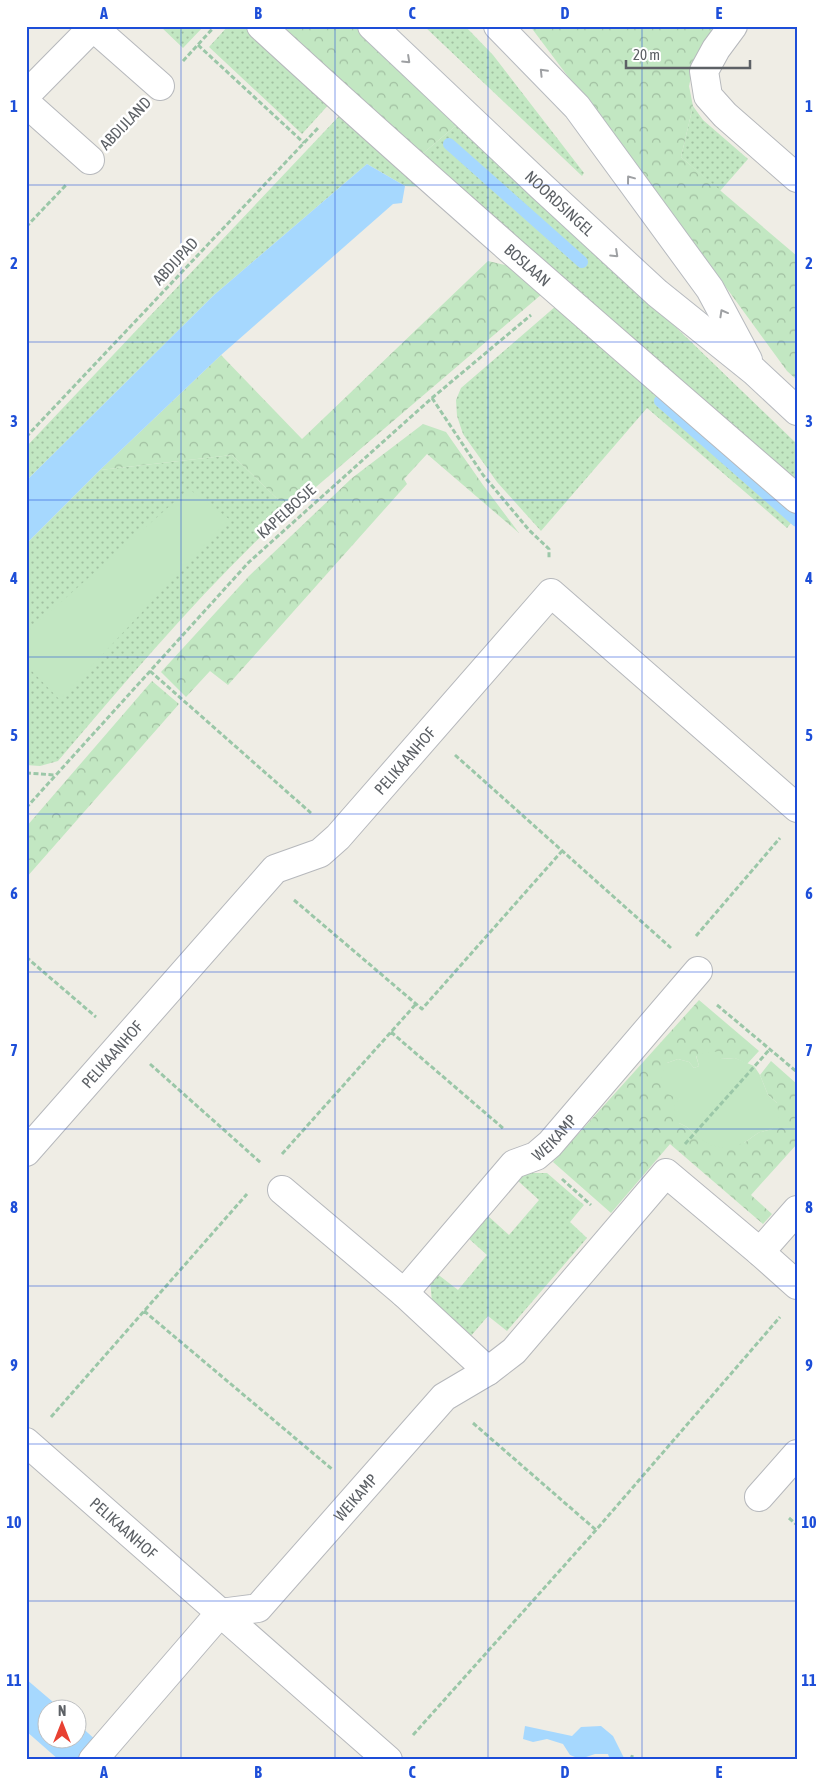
<svg xmlns="http://www.w3.org/2000/svg" width="823" height="1786" font-family="'Asap Condensed',sans-serif">
	<defs>
		<pattern id="grass-dots" width="8" height="8" patternUnits="userSpaceOnUse" patternTransform="scale(1.25)"><rect width="8" height="8" fill="#c2e7c2"/><path d="M2 2h.1M6 6h.1" fill="none" stroke="#a1bfa1" stroke-width="1.8" stroke-linecap="round"/></pattern>
		<pattern id="forest-crowns" width="20" height="18" patternUnits="userSpaceOnUse" patternTransform="scale(1.25)"><rect width="20" height="18" fill="#c2e7c2"/><path d="M2 6a3 3 0 1 1 6 0M12 15a3 3 0 1 1 6 0" fill="none" stroke="#a1bfa1"/></pattern>
	</defs>
	<rect width="100%" height="100%" fill="#efede5"/>
	<path fill="url(#grass-dots)" d="M160,26H204L183,48Z
		M228,26H244L331,102L302,134L209,47Z
		M424,26H465L493,55L584,173L582,176Z
		M693,106L703,120L748,159L720,191L681,157Z
		M342,113L425,187L405,186L367,164L214,295L26,481V447Z
		M459,123L658,310L797,444V489L421,155Z
		M556,306L796,517L787,528L647,408L541,531L497,482L463,434L457,416L456,400L461,388Z
		M232,455L289,510C205,587 132,674 58,761L40,766L26,765V544L100,470Z
		M522,1173H547L584,1205L570,1222L587,1238L507,1331L488,1316L470,1337L432,1302L430,1280L436,1273L458,1290L487,1255L467,1237L487,1215L509,1235L539,1200L517,1180Z"/>
	<path fill="url(#forest-crowns)" d="M278,26H356L459,123L421,155Z
		M530,26H721L694,64L689,86L693,106L681,157L797,256V380L787,371L709,264Z
		M488,261L509,266L542,294L289,510L232,455L100,470L221,355L302,439Z
		M423,424L446,432L483,485L519,533L427,454L404,479L407,484L228,685L210,671L186,697L161,672L249,576L352,478Z
		M152,681L179,704L26,878V827Z
		M699,1000L759,1051L747,1064L735,1058L720,1059V1052L696,1056L699,1066L694,1068L689,1062L678,1059L667,1063L680,1099L679,1123L687,1127L696,1136L744,1143L758,1133L772,1129L777,1103L768,1095L760,1075L771,1061L797,1084V1144L751,1195L772,1214L763,1224L670,1144L611,1213L553,1162Z"/>
	<path fill="#c2e7c2" d="M189,489L229,519L60,700L26,665V633Z
		M720,1051L721,1059L735,1058L754,1066L760,1075L768,1095L777,1103L779,1117L772,1129L758,1133L744,1143L724,1148L710,1145L696,1136L687,1127L679,1123L674,1115L675,1105L680,1099L663,1092C660,1080 661,1074 667,1063L678,1059L689,1062L694,1068L699,1066L696,1055Z"/>
	<path fill="#a6d8fe" d="M367,164L405,186L402,203L393,204L221,355L100,470L26,544V481L214,295Z
		M26,1679L60,1708H48V1738H78V1724L118,1760H59L26,1731Z
		M525,1726L572,1736L581,1727L601,1726L613,1736L625,1760H610L608,1754H595L580,1759L570,1755L563,1744L547,1739L533,1742L523,1739Z"/>
	<g fill="none" stroke-linecap="round" stroke-linejoin="round">
		<path stroke="#a6d8fe" stroke-width="12" d="M449,144L582,262
			M660,401L797,521"/>
		<defs>
			<g id="street">
				<path id="s1" d="M261,26C436,187 617,343 797,499"/>
				<path d="M733,26L716,49L704,71L708,96L725,115L797,178"/>
				<path d="M26,95L93,27L160,86"/>
				<path d="M26,103L90,160"/>
				<path id="s2" d="M26,1152L275,869L320,853L338,837L551,593L797,808"/>
				<path d="M282,1190L404,1293L488,1371"/>
				<path d="M760,1252L797,1210"/>
				<path id="s3" d="M404,1293L514,1164L536,1156L550,1144L698,971"/>
				<path id="s4" d="M26,1442L388,1760"/>
				<path d="M759,1497L797,1454"/>
				<path id="s5" d="M93,1760L220,1613L258,1608L444,1397L488,1371L514,1351L666,1173L760,1252L797,1285"/>
			</g>
			<g id="secondary">
				<path id="s6" d="M372,26L541,186L657,293L754,371L797,411"/>
				<path d="M498,26L577,107L710,289L748,360"/>
			</g>
		</defs>
		<use href="#street" stroke="#b6b8bc" stroke-width="30"/>
		<use href="#secondary" stroke="#b7babf" stroke-width="30"/>
		<path stroke="#9bc7a8" stroke-width="3" stroke-dasharray="5 2.5" stroke-linecap="butt" d="M198,45L304,143
			M183,61L215,26
			M115,133L136,111
			M26,227L66,185
			M432,398L483,475L529,530L549,549V558
			M26,437L318,128
			M150,671L311,813
			M455,755L671,948
			M26,773L55,775
			M26,808L249,562L432,398L531,315
			M294,900L422,1009L562,851
			M696,936L780,838
			M26,957L96,1017
			M717,1005L797,1072
			M391,1032L504,1129
			M150,1064L261,1163
			M685,1144L770,1049
			M282,1154L416,1004
			M562,1179L591,1205
			M144,1311L333,1470
			M51,1417L247,1194
			M473,1423L596,1530
			M789,1518L797,1525
			M413,1735L596,1530L780,1317
			M631,1760L633,1753"/>
		<use href="#street" stroke="#fff" stroke-width="28"/>
		<use href="#secondary" stroke="#fff" stroke-width="28"/>
	</g>
	<defs><path id="oneway-chevron" d="M-2-3.5L2.5 0L-2 3.5" fill="none" stroke-width="1.6" stroke-linecap="round" stroke-linejoin="round" transform="scale(1.25)"/></defs>
	<g stroke="#9ea0a3">
		<use href="#oneway-chevron" transform="translate(407 60) rotate(43)"/>
		<use href="#oneway-chevron" transform="translate(543 72) rotate(-134)"/>
		<use href="#oneway-chevron" transform="translate(630 179) rotate(-127)"/>
		<use href="#oneway-chevron" transform="translate(615 254) rotate(43)"/>
		<use href="#oneway-chevron" transform="translate(723 313) rotate(-119)"/>
	</g>
	<path fill="none" stroke="#1d4ed8" stroke-width="1" stroke-opacity="0.55" d="M181,26V1760M335,26V1760M488,26V1760M642,26V1760M26,185H797M26,342H797M26,500H797M26,657H797M26,814H797M26,972H797M26,1129H797M26,1286H797M26,1444H797M26,1601H797"/>
	<g text-anchor="middle" stroke-width="5" stroke-linejoin="round" paint-order="stroke">
		<g font-size="16" fill="#5d6166" stroke="#fff">
			<text transform="translate(125 123) rotate(-46)" y="6">ABDIJLAND</text>
			<text dy="6" stroke="none"><textPath href="#s6" startOffset="258">NOORDSINGEL</textPath></text>
			<text transform="translate(175 261) rotate(-47)" y="6">ABDIJPAD</text>
			<text dy="6" stroke="none"><textPath href="#s1" startOffset="358">BOSLAAN</textPath></text>
			<text transform="translate(286 511) rotate(-42)" y="6">KAPELBOSJE</text>
			<text dy="6" stroke="none"><textPath href="#s2" startOffset="550">PELIKAANHOF</textPath></text>
			<text dy="6" stroke="none"><textPath href="#s2" startOffset="130">PELIKAANHOF</textPath></text>
			<text dy="6" stroke="none"><textPath href="#s3" startOffset="219">WEIKAMP</textPath></text>
			<text dy="6" stroke="none"><textPath href="#s5" startOffset="380">WEIKAMP</textPath></text>
			<text dy="6" stroke="none"><textPath href="#s4" startOffset="130">PELIKAANHOF</textPath></text>
		</g>
	</g>
	<rect width="823" height="1786" fill="none" stroke="#ffffff" stroke-width="55"/>
	<g transform="translate(62 1724)"><circle r="24" fill="#ffffff" stroke="#bec0c2"/>
	<path d="M0-4L9 19L0 12L-9 19Z" fill="#e84132"/>
	<text y="-8" font-size="14" font-weight="bold" text-anchor="middle" fill="#5d6166">N</text>
	</g>
	<path d="M626 60v8h124v-8" fill="none" stroke="#5d6166" stroke-width="2.5"/>
	<text x="633" y="60" font-size="15" fill="#5d6166" stroke="#ffffff" stroke-width="4" paint-order="stroke">20 m</text>
	<rect x="28" y="28" width="768" height="1730" fill="none" stroke="#1d4ed8" stroke-width="2"/>
	<g font-size="16" text-anchor="middle" font-weight="bold" fill="#1d4ed8">
		<text x="104" y="19">A</text>
		<text x="258" y="19">B</text>
		<text x="412" y="19">C</text>
		<text x="565" y="19">D</text>
		<text x="719" y="19">E</text>
		<text x="14" y="112">1</text>
		<text x="809" y="112">1</text>
		<text x="14" y="269">2</text>
		<text x="809" y="269">2</text>
		<text x="14" y="427">3</text>
		<text x="809" y="427">3</text>
		<text x="14" y="584">4</text>
		<text x="809" y="584">4</text>
		<text x="14" y="741">5</text>
		<text x="809" y="741">5</text>
		<text x="14" y="899">6</text>
		<text x="809" y="899">6</text>
		<text x="14" y="1056">7</text>
		<text x="809" y="1056">7</text>
		<text x="14" y="1213">8</text>
		<text x="809" y="1213">8</text>
		<text x="14" y="1371">9</text>
		<text x="809" y="1371">9</text>
		<text x="14" y="1528">10</text>
		<text x="809" y="1528">10</text>
		<text x="14" y="1686">11</text>
		<text x="809" y="1686">11</text>
		<text x="104" y="1778">A</text>
		<text x="258" y="1778">B</text>
		<text x="412" y="1778">C</text>
		<text x="565" y="1778">D</text>
		<text x="719" y="1778">E</text>
	</g>
</svg>
